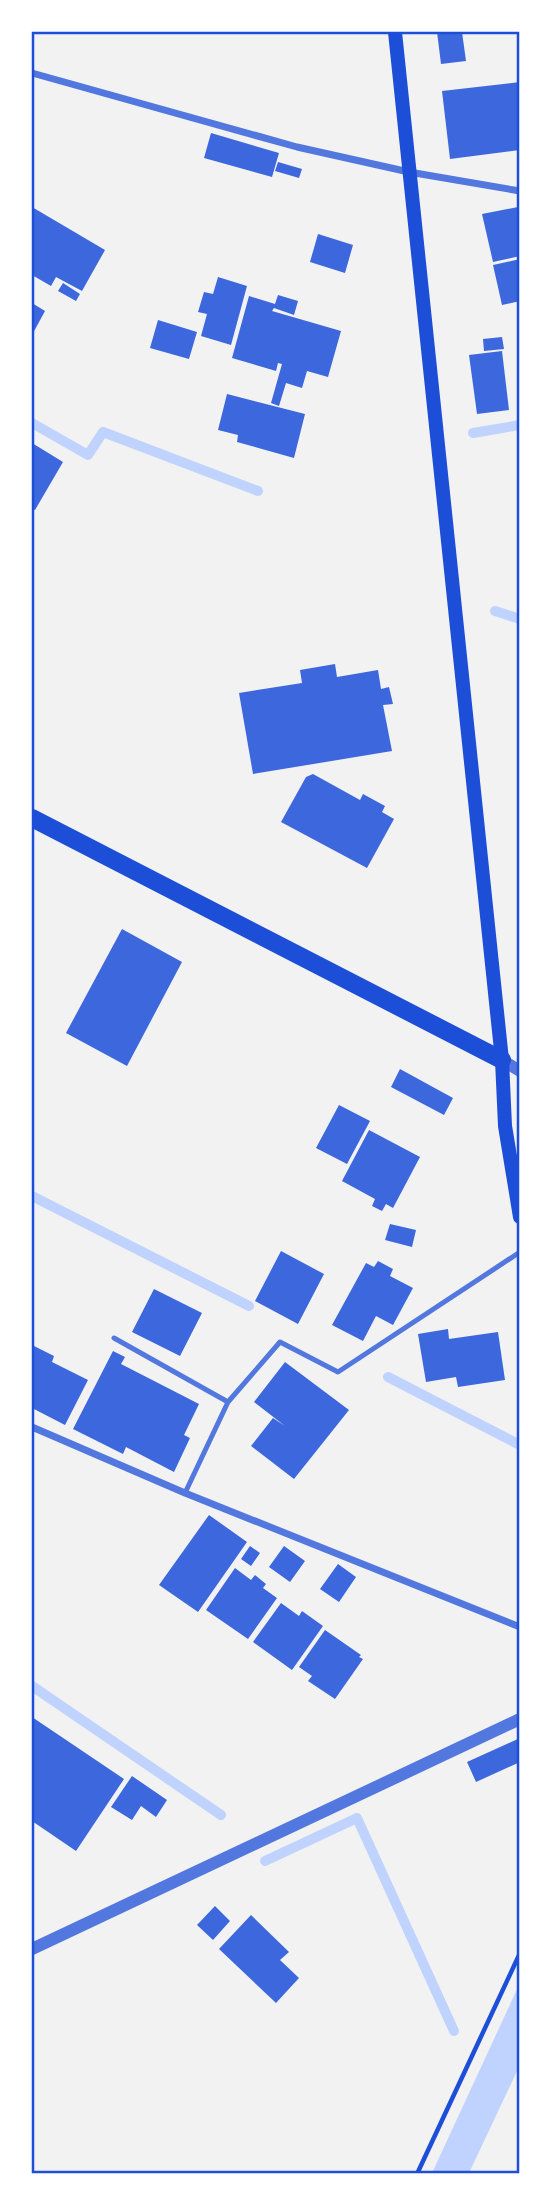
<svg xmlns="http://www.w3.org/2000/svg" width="551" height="2205" font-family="Poppins,sans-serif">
	<rect width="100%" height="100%" fill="#f2f2f2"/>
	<path fill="#bfd3fe" d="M519,1985V2067L469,2173H432Z"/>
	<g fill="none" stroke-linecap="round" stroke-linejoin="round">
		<path stroke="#bfd3fe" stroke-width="10" d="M32,423L88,455L103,432L258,491
			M473,433L520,425
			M495,611L520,619
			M32,1196L249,1306
			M388,1377L520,1445
			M32,1686L221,1815
			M265,1861L357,1818L454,2031"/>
	</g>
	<path fill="#3d67dc" d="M437,32H462L466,61L441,64Z
		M520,82V150L450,159L442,91Z
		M211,133L279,153L272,177L204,158Z
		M278,162L302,169L299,178L275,171Z
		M32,207L105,250L82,291L56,277L51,286L32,275Z
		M518,207L520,256L493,262L482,214Z
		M318,234L353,245L345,273L310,262Z
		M520,259V301L502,305L493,265Z
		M218,277L247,286L231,345L201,336L207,314L198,312L204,292L213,294Z
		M63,283L80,294L76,301L58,291Z
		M278,295L298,301L294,315L274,308L272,311L341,331L328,377L307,371L302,388L286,383L279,406L271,403L282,364L278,363L276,371L232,358L249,296L275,304Z
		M32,303L45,311L32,335Z
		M158,320L197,332L189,359L150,348Z
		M502,337L504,349L484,351L483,339Z
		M502,351L509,410L477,414L469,355Z
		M227,394L305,414L294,458L237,442L238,435L218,430Z
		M32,443L63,462L35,510L32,509Z
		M335,664L337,677L378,670L381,689L389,687L393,704L383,705L392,751L253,774L239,693L302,683L300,670Z
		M313,774L360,800L363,794L385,806L382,812L394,819L367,868L281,822L306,777Z
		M122,929L182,962L127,1066L66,1033Z
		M400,1069L453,1098L444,1115L391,1087Z
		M339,1105L370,1121L347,1164L316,1148Z
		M369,1130L420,1157L393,1208L386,1204L382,1211L372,1206L375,1199L342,1181Z
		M390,1224L416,1230L412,1247L385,1240Z
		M281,1251L324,1274L298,1324L255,1301Z
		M378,1261L393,1269L390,1276L413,1288L393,1325L376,1316L363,1341L332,1325L366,1263L374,1267Z
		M154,1289L202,1313L180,1356L132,1332Z
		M448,1329L449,1339L498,1332L505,1380L458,1387L456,1377L426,1382L418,1334Z
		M32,1345L54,1356L52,1362L88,1380L65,1425L32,1408Z
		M113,1351L125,1357L121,1364L199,1404L184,1435L190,1438L174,1472L126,1447L123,1454L73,1429Z
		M285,1362L349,1410L294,1479L251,1446L273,1418L285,1426L254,1402Z
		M209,1515L247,1542L198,1612L159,1585Z
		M250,1546L260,1553L251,1566L241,1559Z
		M284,1546L305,1561L290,1582L269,1567Z
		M338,1564L356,1577L339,1602L320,1589Z
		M235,1568L251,1580L255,1575L266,1584L263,1588L277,1598L248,1639L206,1610Z
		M281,1603L299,1616L302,1611L323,1626L292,1670L253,1642Z
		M325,1630L361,1655L359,1657L363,1659L335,1699L308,1681L312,1676L299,1667Z
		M32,1717L124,1779L76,1851L32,1821Z
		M520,1738V1762L476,1782L467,1762Z
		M132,1776L167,1800L156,1817L141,1806L132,1820L111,1807Z
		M215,1906L230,1921L213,1940L197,1925Z
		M251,1915L289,1952L280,1960L299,1978L276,2003L219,1949Z"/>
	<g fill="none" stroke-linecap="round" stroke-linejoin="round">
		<path stroke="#1d4ed8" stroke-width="4.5" d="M417,2174L520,1953"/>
		<path stroke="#5277de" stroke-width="5" d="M114,1338L228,1402
			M185,1493L228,1402L280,1342L338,1372L520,1252"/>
		<path stroke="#5277de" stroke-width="7" d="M32,73L297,147L409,172L520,191
			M32,1427L185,1493L520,1627"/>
		<path stroke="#5277de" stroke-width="12" d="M502,1060L520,1071
			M32,1949L520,1719"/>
		<path stroke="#1d4ed8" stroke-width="14" d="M395,32L502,1060L505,1126L520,1217"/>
		<path stroke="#1d4ed8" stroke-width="18" d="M32,818L502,1060"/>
	</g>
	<rect width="551" height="2205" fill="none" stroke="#ffffff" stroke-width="66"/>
	<rect x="33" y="33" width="485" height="2139" fill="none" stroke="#1d4ed8" stroke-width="2.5"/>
</svg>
